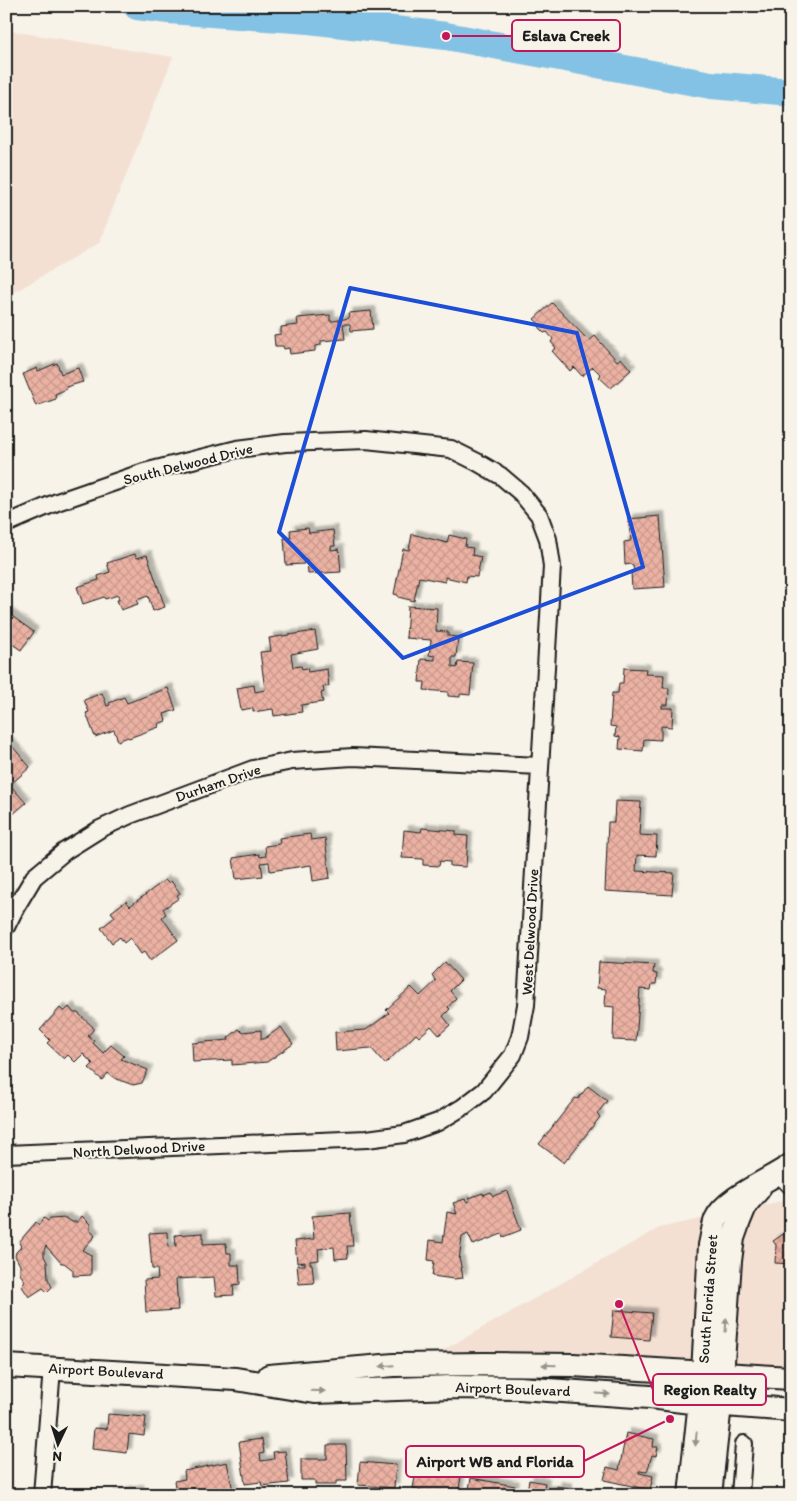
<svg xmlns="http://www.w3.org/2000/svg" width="797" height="1501" font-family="Itim,sans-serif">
	<defs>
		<pattern id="building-cross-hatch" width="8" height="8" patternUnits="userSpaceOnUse" patternTransform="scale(1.25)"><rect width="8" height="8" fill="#ebb2a3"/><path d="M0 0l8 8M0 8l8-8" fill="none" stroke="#c9988c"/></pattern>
		<filter id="shadow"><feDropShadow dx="4.5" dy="-4.5" stdDeviation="1" flood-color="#0004"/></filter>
	</defs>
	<rect width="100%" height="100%" fill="#f7f3e8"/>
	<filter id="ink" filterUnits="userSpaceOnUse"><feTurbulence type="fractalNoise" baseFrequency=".02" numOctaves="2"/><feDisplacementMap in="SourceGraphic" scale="10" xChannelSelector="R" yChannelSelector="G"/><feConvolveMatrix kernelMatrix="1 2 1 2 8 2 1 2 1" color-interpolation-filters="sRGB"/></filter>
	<g filter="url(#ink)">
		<path fill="#f3e0d3" d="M6,30L173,57L99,243L6,297Z
			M791,1199V1369L691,1361L438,1353L659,1228Z"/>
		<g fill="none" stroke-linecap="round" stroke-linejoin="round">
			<path stroke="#84c2e5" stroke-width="28" d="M137,6L169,10L309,20L446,36L711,85L791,92"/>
		</g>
		<path fill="url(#building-cross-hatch)" stroke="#1c1c1c" filter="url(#shadow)" d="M552,303L589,341L595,336L617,361L621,358L631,370L611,388L599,377L601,375L593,367L582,376L574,367L570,371L552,351L556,348L551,342L553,339L547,332L544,333L539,328L541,326L534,319Z
			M371,311L373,329L351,331L350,324H343L345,339L321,341V345L315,346V351L290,354L289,348L284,349L283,346H275L274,335L281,334V327L298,325L297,318L330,315V321H334L349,318L348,313Z
			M57,363L61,374L78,368L83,382L66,387L67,389L55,394L56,399L36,406L23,374L37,368L38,371Z
			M660,516L665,587L632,589L631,572L634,571L633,566H632L631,564L625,565L624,542L630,541L631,540L628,519Z
			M308,528L309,533L333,530L335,546H331V550L339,549L341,572L308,574L307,559L304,560V564L286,565L284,538H291L290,530Z
			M412,534L447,543L449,535L466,539L465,547L473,548L472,555L481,557L477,577L467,576L466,582L445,577V582L419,577L414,601L398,597V595L394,594L403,549L409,550Z
			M135,554L137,558L147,555L165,607L153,611L148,596L137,600L138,604L121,610L117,600H119L118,595L105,599L104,597L83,604L77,587L99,580L98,576L110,572L107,563Z
			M408,606L437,608L436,631L448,632V636L458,637L456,657H452V667L457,668L458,662L473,663L470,695L460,694V697L448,696V692L424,690L425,682H419L421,659L435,660V656L429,655L431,640L406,638Z
			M6,612L34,632L21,650L6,640Z
			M315,631L318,649L291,654L293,667L301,666L302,669L307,668L308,672L327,669L329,686L323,687L324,692L321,693L323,702L301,705L302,712L274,716L273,709L253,712V708L241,710L237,688L254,685L255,692L265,690L260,652L271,651L269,638Z
			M624,668L646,669L645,674L664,675L663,688H669L668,705H662V708H673L672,727L661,726V740L644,739L643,751L619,749L620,737L615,736L616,727L610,726L612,693H618L619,683H623Z
			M168,688L176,710L164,714L166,721L158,724L159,727L129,738L128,737L118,741L114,730L95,737L86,713L89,712L84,700L102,693L107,706L110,705L109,703L124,697L127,703Z
			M6,739L30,767L10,785L26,803L6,820Z
			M615,801L641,802L639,835L657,836L656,856L637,855L636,871L674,873L672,895L605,891L608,822H614Z
			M422,828L456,831V835L468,836L466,867L450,866V862L440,861L439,866L423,865V859L402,858L404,830L421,832Z
			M310,834L311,840L325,838L330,878L313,881L311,865L270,871L269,862L261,863L263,876L236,879L233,858L259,854L260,857L266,856L265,846L280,844L279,838Z
			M165,880L168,883L171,881L180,893L177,895L179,898L163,909L166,914L162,917L178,940L150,961L144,952L141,954L130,938L124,943L120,937L112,943L101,928L115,917L111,912L126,901L130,906Z
			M445,962L461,980L450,991L456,998L448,1007L450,1009L443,1016L450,1025L439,1035L431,1026L419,1037L416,1034L385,1064L371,1048L336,1051L335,1032L366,1030L389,1013L386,1010L411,987L420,996L436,981L432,975Z
			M599,962L654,965L653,973L657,974L656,984H652L651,990L640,989L636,1041L613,1040L614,1007L605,1006L606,989L597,988Z
			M69,1007L74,1013H78L93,1027V1030L88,1036L94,1041L93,1043L103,1053L111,1045L124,1056L121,1059L148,1070L142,1083L133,1085L114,1078L108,1073L102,1080L89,1068L93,1064L83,1054L75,1062L68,1055L64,1059L47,1043L50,1040L40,1030L60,1008L64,1012Z
			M281,1027L293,1044L267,1062L232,1065V1060L193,1062L192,1043L229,1040L228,1038L239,1029L242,1032L261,1030V1039H264Z
			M588,1086L607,1101L597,1114L600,1117L564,1163L539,1144L575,1098L578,1099Z
			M507,1191L521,1230L503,1237L502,1234L473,1245L468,1234L462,1237L459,1260L460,1261L463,1278L454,1279L432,1276L434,1261L428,1260L430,1240L443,1242L447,1212L457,1214L453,1203L465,1199L467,1202L470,1200L469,1198L483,1193V1195L491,1192L493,1196Z
			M350,1213L353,1246H347L348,1258L335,1259L334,1247L318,1249L319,1260L310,1261V1264H312L314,1283L299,1284L297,1265H305V1262L297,1263L295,1241L314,1239L312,1216Z
			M82,1216L90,1224V1230L95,1236L82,1250L91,1255V1275L73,1276V1270L64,1263H61L46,1246L44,1250V1256L47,1262L48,1279L52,1287L47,1292L43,1288L29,1297L21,1285L25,1281L20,1274V1265L15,1256L16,1252L21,1247L19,1242L36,1222L39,1225L44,1218L48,1221L50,1219L66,1218L72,1222H77Z
			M791,1229V1264L775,1263L776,1245L773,1241Z
			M167,1232L168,1247L176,1246L175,1235L203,1233V1244L226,1243L227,1253H231V1265H239L240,1284L233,1285L234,1295L216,1296L214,1277L176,1279L178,1310L146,1312L144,1280L158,1279L157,1269H152L149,1233Z
			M614,1310L652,1313L649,1340L611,1337Z
			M108,1414L146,1417L144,1436L129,1434L127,1453L92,1449L94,1428L107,1429Z
			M626,1433L654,1439L653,1447H658L656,1456L652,1455L647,1472L639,1471V1473L653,1476L650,1490L604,1480L607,1467L619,1470Z
			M262,1439L264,1453L260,1454L261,1461L274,1459L273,1452L285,1451L289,1483L262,1486L261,1482L245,1484L239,1442Z
			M327,1445H346L347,1481H336V1485H315V1480H301V1459H327Z
			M436,1458L455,1461L452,1474L461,1476L458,1495H449L434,1492V1494L413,1488L417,1467L434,1471Z
			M227,1462L233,1491L212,1495H210V1493L196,1495L195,1488L176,1492L174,1481L185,1479L184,1471Z
			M360,1462L396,1465L394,1488L358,1485Z
			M789,1466L791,1467V1494L784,1493Z
			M471,1478L515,1486L513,1495H468Z
			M529,1480L545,1483L544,1489L554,1491H556L557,1486L568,1488L566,1495H526Z
			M139,1489L140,1495H109L126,1491Z"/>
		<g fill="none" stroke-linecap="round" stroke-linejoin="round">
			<defs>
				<path id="lane" d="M776,1177L791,1192"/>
				<path id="street" d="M6,524L57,502L144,472L237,449L285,443L366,440L451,449L477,462L501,476L521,493L539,515L548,539L552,566L526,1005L520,1037L513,1055L484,1091L463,1107L438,1122L404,1134L367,1139L6,1154
					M6,927L16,907L34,877L65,851L100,829L130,815L253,769L292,761L353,757L540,766
					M42,1495L52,1368
					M740,1495L744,1444"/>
				<path id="secondary" d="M6,1366L236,1379L315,1392L452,1387L519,1388L650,1397L699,1403L791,1410
					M269,1376L394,1365L485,1364L573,1365L791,1378
					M690,1495L703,1373L710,1245C712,1237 713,1227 716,1219C725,1198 772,1179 791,1165
					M710,1495L720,1405L730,1261L733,1238L739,1221L746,1204L759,1189"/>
			</defs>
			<use href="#lane" stroke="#1c1c1c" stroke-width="11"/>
			<use href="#street" stroke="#1c1c1c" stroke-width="20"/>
			<use href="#secondary" stroke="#1c1c1c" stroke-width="26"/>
			<use href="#lane" stroke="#f7f3e8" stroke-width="8"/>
			<use href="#street" stroke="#f7f3e8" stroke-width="16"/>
			<use href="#secondary" stroke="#f7f3e8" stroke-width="22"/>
		</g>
		<defs><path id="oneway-solid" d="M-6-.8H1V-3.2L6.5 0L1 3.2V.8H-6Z" transform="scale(1.25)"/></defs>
		<g fill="#94928c">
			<use href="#oneway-solid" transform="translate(726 1325) rotate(-86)"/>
			<use href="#oneway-solid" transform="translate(549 1365) rotate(-179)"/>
			<use href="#oneway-solid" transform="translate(387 1366) rotate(175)"/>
			<use href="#oneway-solid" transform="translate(318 1391) rotate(1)"/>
			<use href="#oneway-solid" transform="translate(603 1394) rotate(4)"/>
			<use href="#oneway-solid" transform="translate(696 1439) rotate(95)"/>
		</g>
	</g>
	<path fill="none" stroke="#1d4ed8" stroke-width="4" stroke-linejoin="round" d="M350,288L577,333L643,567L403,658L279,532Z"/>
	<g text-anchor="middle" stroke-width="4" stroke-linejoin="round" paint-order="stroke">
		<g font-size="15" fill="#1c1c1c" stroke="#f7f3e8">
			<text transform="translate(188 464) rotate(-14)" y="5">South Delwood Drive</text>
			<text transform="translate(218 783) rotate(-19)" y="5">Durham Drive</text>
			<text transform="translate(530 932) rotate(-87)" y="5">West Delwood Drive</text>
			<text transform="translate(139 1149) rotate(-3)" y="5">North Delwood Drive</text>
			<text transform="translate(708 1299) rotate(-86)" y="5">South Florida Street</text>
			<text transform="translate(106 1371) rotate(3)" y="5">Airport Boulevard</text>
			<text transform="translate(513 1389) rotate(2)" y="5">Airport Boulevard</text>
		</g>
	</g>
	<path fill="none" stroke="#c2185b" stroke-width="2" d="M446 36L512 36M619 1304L653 1390M670 1419L584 1461"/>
	<g fill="#c2185b" stroke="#f7f3e8" stroke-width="2">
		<circle cx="446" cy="36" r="5"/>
		<circle cx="619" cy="1304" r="5"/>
		<circle cx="670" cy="1419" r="5"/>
	</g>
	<g fill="#f7f3e8" stroke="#c2185b" stroke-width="2">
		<rect x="512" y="20" width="108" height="31" rx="5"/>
		<rect x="653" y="1374" width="113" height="31" rx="5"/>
		<rect x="406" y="1446" width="178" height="31" rx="5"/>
	</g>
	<g font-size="16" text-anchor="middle" font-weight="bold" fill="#1c1c1c">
		<text x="566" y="41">Eslava Creek</text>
		<text x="710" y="1395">Region Realty</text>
		<text x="495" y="1467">Airport WB and Florida</text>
	</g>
	<rect width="797" height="1501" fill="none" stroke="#f7f3e8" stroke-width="25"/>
	<rect x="12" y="12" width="772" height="1476" fill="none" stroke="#1c1c1c" stroke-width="2" filter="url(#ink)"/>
	<g transform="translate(58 1444) rotate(184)" stroke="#f7f3e8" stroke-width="4" paint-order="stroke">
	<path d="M0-4L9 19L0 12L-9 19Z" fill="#1c1c1c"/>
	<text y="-8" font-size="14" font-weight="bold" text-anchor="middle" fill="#1c1c1c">N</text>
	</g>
</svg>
